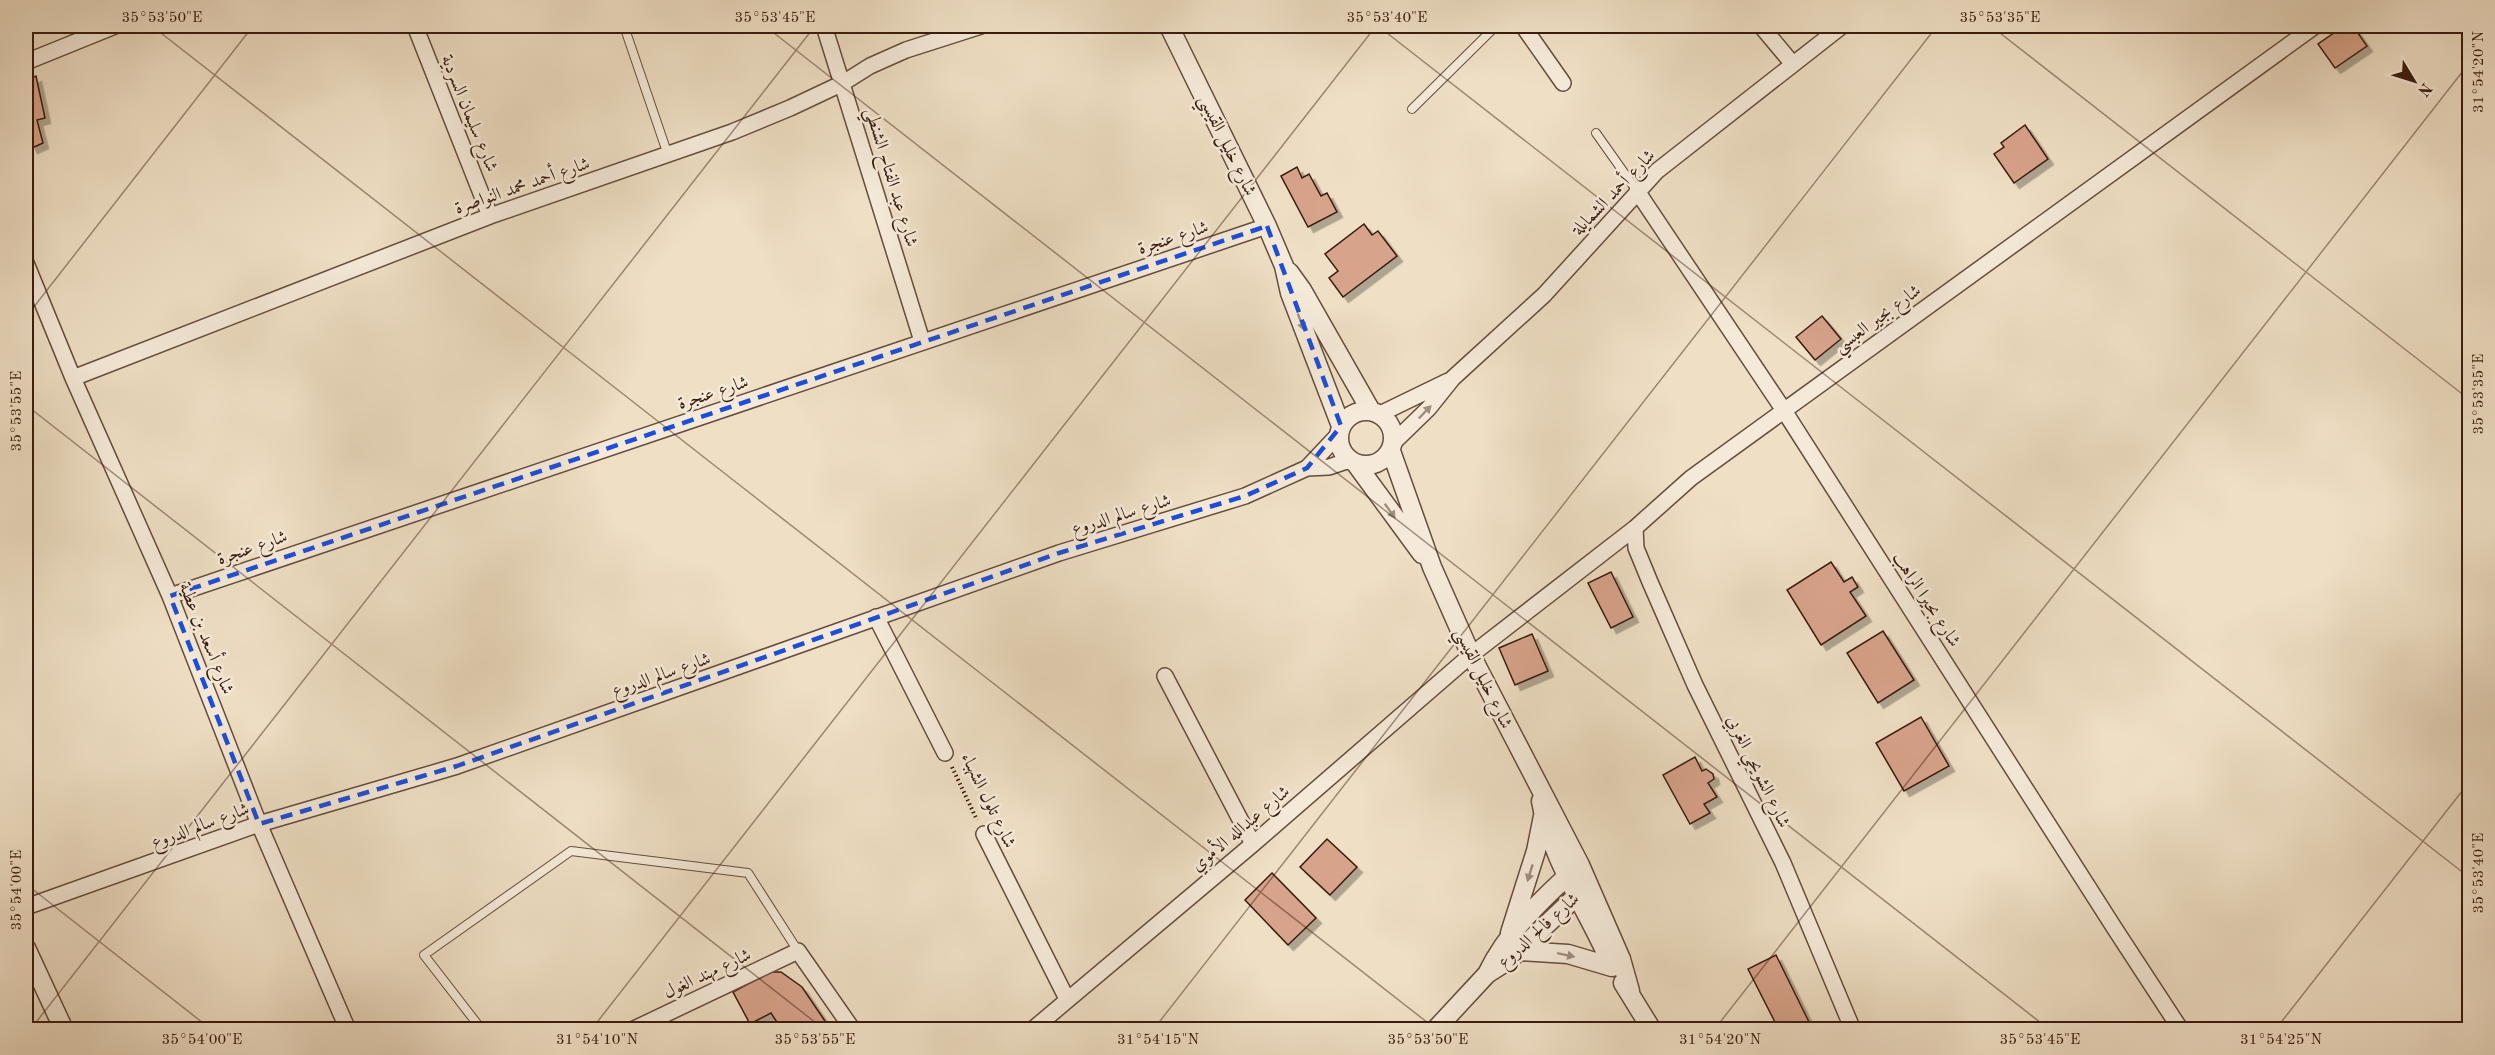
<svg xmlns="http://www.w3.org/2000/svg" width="2495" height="1055" font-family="'Old Standard TT',Amiri,serif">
	<defs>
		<filter id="shadow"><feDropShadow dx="5.5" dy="5.5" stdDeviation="0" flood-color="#0004"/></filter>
	</defs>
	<rect width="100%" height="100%" fill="#efdfc5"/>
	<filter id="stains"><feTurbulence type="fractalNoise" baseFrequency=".00333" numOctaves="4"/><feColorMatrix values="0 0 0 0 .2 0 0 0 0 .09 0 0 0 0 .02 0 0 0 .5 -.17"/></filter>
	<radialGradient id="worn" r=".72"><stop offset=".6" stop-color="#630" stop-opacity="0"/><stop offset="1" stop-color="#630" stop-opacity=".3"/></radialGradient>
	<path fill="#d8a38b" stroke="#391b0e" stroke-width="1.5" filter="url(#shadow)" d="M2344,26H2353L2367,46L2335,68L2318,44Z
		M36,76L45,118L37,120L43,143L32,148L26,135V81Z
		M2025,125L2048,159L2014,183L1994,154L2004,147L2001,143Z
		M1297,167L1302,178L1309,174L1321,196L1327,193L1337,212L1308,227L1281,176Z
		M1364,224L1372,235L1378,231L1397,256L1343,297L1329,278L1338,271L1325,254Z
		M1822,316L1841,339L1815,360L1796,337Z
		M1831,562L1844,582L1852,577L1858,587L1850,592L1866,616L1821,645L1787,590Z
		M1611,572L1633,617L1611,628L1588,583Z
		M1883,631L1914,680L1878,703L1847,653Z
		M1532,634L1548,671L1515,685L1499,648Z
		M1921,717L1949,766L1904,791L1876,743Z
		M1695,757L1702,771L1706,769L1713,774L1714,779L1708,783L1717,797L1704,804L1710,813L1690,824L1663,775Z
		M1327,839L1357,867L1330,895L1300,867Z
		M1272,873L1316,918L1288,945L1245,900Z
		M1776,955L1813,1030H1779L1748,969Z
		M770,972H781L802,987L831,1030H782L771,1013L750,1024L733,992Z
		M686,1022L689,1030H668Z"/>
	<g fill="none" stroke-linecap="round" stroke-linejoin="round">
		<defs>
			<path id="service" d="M625,29L668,155
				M1412,109L1496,26
				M1596,133L1637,191
				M482,1030L424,955L571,851L748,873L798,951"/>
			<path id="minor" d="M415,26L490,216
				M824,26L922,341
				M1523,26L1563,83
				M1761,26L1792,63
				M26,62L115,26
				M1637,191L1783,409L2115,929L2181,1030
				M26,263L73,378L170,596L259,824L348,1030
				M73,378L490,216L732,132L790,108L843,83L870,66L906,50L981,26
				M1380,414L1448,381
				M1393,443L1429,408L1453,378L1544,295L1657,171L1842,26
				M1307,468L1339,434
				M1635,528L1636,548L1650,582L1695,685L1783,863L1853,1030
				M170,596L1267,226
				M876,617L945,753
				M1165,676L1253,844
				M984,834L1067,999
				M26,907L259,824L457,766L1059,553L1245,496L1307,468L1329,467L1350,460
				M632,1030L798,951L853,1030
				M1032,1030L1253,844L1471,655L1635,528L1691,478L2315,26"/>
			<path id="tertiary" d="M1169,26L1267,226L1284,266L1290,293L1341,426
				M1289,272L1302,290L1371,411
				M1339 438a27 27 0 1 1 54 0a27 27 0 1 1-54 0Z
				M1391,451L1432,567L1471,655L1580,865L1621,959L1630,991
				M1356,464L1422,554
				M1541,801C1550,856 1585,906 1608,957
				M1510,933L1536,851L1543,816
				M26,948L64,1030
				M1519,951L1568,954L1612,967
				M1487,974C1506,933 1543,898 1576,868
				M1623,983L1652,1030
				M1435,1030L1487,974L1509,960L1584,889"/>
		</defs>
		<use href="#service" stroke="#664c3c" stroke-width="10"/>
		<use href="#minor" stroke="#664c3c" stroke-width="18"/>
		<use href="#tertiary" stroke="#664c3c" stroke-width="21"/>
		<path stroke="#391b0e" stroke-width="4" stroke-dasharray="1.5 3" stroke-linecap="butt" d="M952,767L977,820"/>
		<use href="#service" stroke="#f5ead9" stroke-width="8"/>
		<use href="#minor" stroke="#f5ead9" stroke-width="15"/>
		<use href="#tertiary" stroke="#f5ead9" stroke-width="18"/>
	</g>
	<defs><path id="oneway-solid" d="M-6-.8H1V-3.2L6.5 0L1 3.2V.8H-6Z" transform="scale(1.5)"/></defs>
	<g fill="#a08d7e">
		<use href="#oneway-solid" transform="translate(1301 322) rotate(69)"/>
		<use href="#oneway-solid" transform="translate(1425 412) rotate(-46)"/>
		<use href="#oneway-solid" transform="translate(1390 511) rotate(54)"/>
		<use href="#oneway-solid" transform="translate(1530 873) rotate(107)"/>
		<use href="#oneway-solid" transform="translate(1566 955) rotate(12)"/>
	</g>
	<path fill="none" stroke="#1d4ed8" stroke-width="4.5" stroke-dasharray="12 8" stroke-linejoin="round" d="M1267,226L1341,426L1307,468L1245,496L1059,553L457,766L259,824L170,596Z"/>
	<path fill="none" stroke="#391b0e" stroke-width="1.5" stroke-opacity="0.45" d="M152,26L1437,1030M765,26L2050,1030M1378,26L2470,878M1991,26L2470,400M26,317L253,26M26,405L825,1030M26,884L212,1030M30,1030L815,26M591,1030L1376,26M1153,1030L1937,26M1714,1030L2470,62M2275,1030L2470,781"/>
	<g text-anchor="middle" stroke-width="5" stroke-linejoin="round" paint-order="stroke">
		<g font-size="18" fill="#391b0e" stroke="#f5ead9">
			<text transform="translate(470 113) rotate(68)" y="6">شارع سليمان السردية</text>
			<text transform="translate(1228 145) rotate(64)" y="6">شارع خليل القيسي</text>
			<text transform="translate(892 177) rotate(73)" y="6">شارع عبد الفتاح الشنطي</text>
			<text transform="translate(522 185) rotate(-19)" y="6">شارع أحمد محمد النواصرة</text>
			<text transform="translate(1613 192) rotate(-46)" y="6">شارع أحمد الشمايلة</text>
			<text transform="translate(1173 237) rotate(-18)" y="6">شارع عنجرة</text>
			<text transform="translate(1877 318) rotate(-36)" y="6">شارع بجير العبسي</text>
			<text transform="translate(713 392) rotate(-18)" y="6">شارع عنجرة</text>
			<text transform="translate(1121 514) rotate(-17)" y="6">شارع سالم الدروع</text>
			<text transform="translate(252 547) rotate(-19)" y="6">شارع عنجرة</text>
			<text transform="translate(1927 599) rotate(57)" y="6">شارع بحيرا الراهب</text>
			<text transform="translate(207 638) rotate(68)" y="6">شارع أسعد بن عطية</text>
			<text transform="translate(661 674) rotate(-19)" y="6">شارع سالم الدروع</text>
			<text transform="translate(1484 678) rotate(64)" y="6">شارع خليل القيسي</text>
			<text transform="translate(1759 771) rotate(64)" y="6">شارع الشويحي الغربي</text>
			<text transform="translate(989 800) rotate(64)" y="6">شارع تلول الشهباء</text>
			<text transform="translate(200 825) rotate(-20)" y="6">شارع سالم الدروع</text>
			<text transform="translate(1240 828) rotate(-40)" y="6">شارع عبدالله الأموي</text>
			<text transform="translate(1538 930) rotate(-42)" y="6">شارع فالح الدروع</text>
			<text transform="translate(707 973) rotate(-25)" y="6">شارع مهند الغول</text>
		</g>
	</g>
	<rect width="2495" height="1055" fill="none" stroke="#efdfc5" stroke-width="66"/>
	<g transform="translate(2414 81) rotate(128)" stroke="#f5ead9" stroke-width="4.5" paint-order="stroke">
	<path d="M0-4.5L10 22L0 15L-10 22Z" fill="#391b0e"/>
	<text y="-9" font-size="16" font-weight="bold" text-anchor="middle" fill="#391b0e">N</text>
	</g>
	<rect x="33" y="33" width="2429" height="989" fill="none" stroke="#391b0e" stroke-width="2"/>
	<g font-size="15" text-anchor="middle" fill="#391b0e">
		<text x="162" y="22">35°53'50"E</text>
		<text x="775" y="22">35°53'45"E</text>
		<text x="1387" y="22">35°53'40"E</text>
		<text x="2000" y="22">35°53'35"E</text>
		<text transform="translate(2478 72) rotate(-90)" y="5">31°54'20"N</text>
		<text transform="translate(2478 394) rotate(-90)" y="5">35°53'35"E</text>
		<text transform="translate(16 411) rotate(-90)" y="5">35°53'55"E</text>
		<text transform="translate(2478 873) rotate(-90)" y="5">35°53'40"E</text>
		<text transform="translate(16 890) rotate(-90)" y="5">35°54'00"E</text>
		<text x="202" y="1044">35°54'00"E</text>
		<text x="597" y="1044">31°54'10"N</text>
		<text x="815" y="1044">35°53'55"E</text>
		<text x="1158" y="1044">31°54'15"N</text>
		<text x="1428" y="1044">35°53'50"E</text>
		<text x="1720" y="1044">31°54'20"N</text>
		<text x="2040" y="1044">35°53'45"E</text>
		<text x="2281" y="1044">31°54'25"N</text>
	</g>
	<rect width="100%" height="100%" filter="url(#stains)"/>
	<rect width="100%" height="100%" fill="url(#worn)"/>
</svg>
